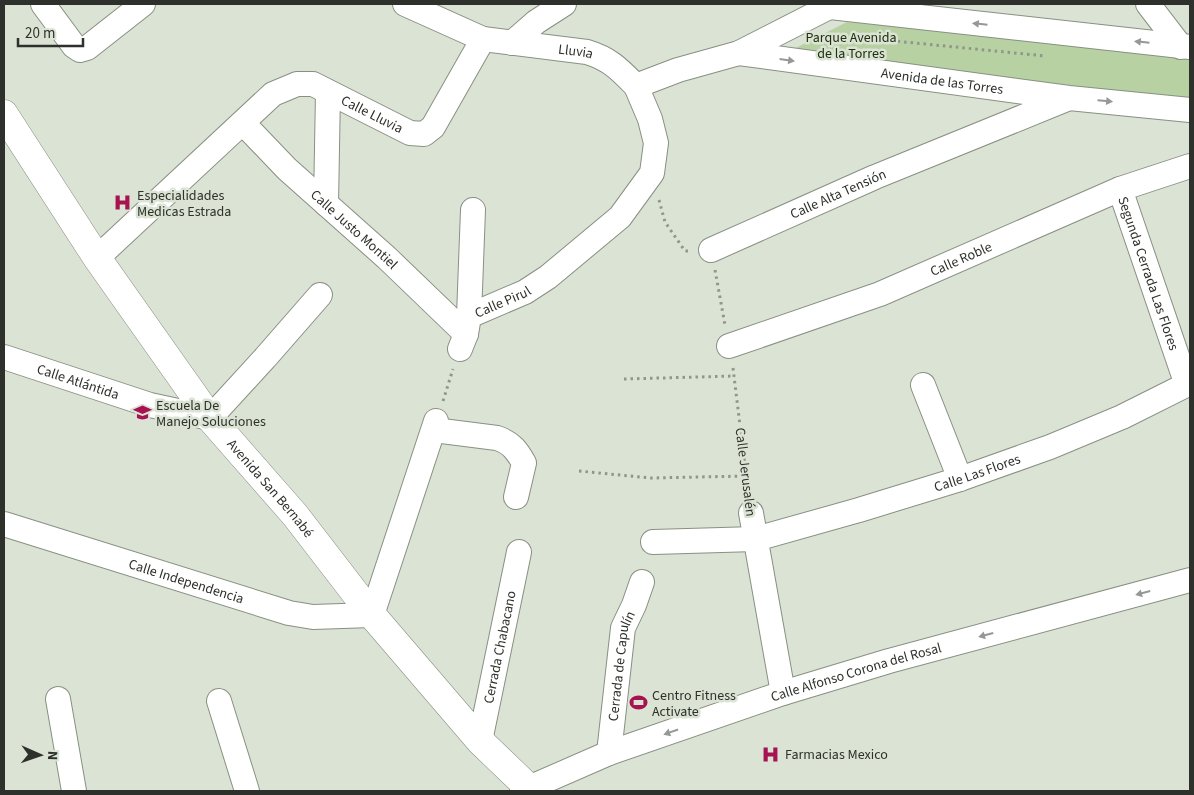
<svg xmlns="http://www.w3.org/2000/svg" width="1194" height="795" font-family="'Source Sans 3',sans-serif">
	<rect width="100%" height="100%" fill="#dbe4d4"/>
	<path fill="#b7d1a2" d="M847,22L1190,54V99L772,60Z"/>
	<g fill="none" stroke-linecap="round" stroke-linejoin="round">
		<defs>
			<g id="minor">
				<path d="M43,4L74,46L80,50L87,48L143,4"/>
				<path id="s1" d="M405,4L483,39L587,52C610,59 619,69 636,86L678,70L739,53L835,4"/>
				<path d="M1148,4L1181,47"/>
				<path d="M830,7L1190,47"/>
				<path d="M512,43L536,22L564,4"/>
				<path id="s2" d="M739,53L1069,98L1190,110"/>
				<path id="s3" d="M243,123L287,169L387,258L466,334"/>
				<path id="s4" d="M1120,189L1187,385"/>
				<path d="M326,204L328,92"/>
				<path id="s5" d="M711,250L875,177L1067,99"/>
				<path id="s6" d="M97,258L273,94L297,84H313L410,133L424,134L433,127L483,39"/>
				<path d="M469,316L473,210"/>
				<path id="s7" d="M729,346L880,294L1120,189L1190,166"/>
				<path id="s8" d="M460,349L466,334L469,316L525,292L548,277L620,217L652,173L656,143L650,119L636,86"/>
				<path id="s9" d="M4,357L150,405L210,418L265,358L320,295"/>
				<path d="M923,385L960,479"/>
				<path d="M434,430L497,438C512,443 517,451 524,463L516,497"/>
				<path d="M751,513L783,693"/>
				<path id="s10" d="M4,524L289,613L313,617L372,615L436,421"/>
				<path id="s11" d="M653,542L756,539L859,510L960,479L1050,447L1122,417L1190,383"/>
				<path d="M58,699L74,791"/>
				<path d="M219,701L247,791"/>
				<path id="s12" d="M480,741L519,552"/>
				<path id="s13" d="M609,753L623,628L634,605L642,582"/>
				<path id="s14" d="M522,791L609,753L783,693L889,661L1190,580"/>
			</g>
			<g id="major">
				<path id="s15" d="M4,114L97,258L210,418L295,515L372,615L480,741L532,791"/>
			</g>
		</defs>
		<use href="#minor" stroke="#889082" stroke-width="26"/>
		<use href="#major" stroke="#889082" stroke-width="29"/>
		<path stroke="#90968a" stroke-width="3" stroke-dasharray="2.5 4" stroke-linecap="butt" d="M827,42L831,40L855,37L1045,56
			M659,200L665,222L685,251H688
			M715,270L725,325
			M733,368L748,491
			M624,379L735,376
			M443,401L453,369
			M579,471L651,478L746,476"/>
		<use href="#minor" stroke="#fff" stroke-width="24"/>
		<use href="#major" stroke="#fff" stroke-width="28"/>
	</g>
	<defs><path id="oneway-solid" d="M-6-.8H1V-3.2L6.5 0L1 3.2V.8H-6Z" transform="scale(1.25)"/></defs>
	<g fill="#969895">
		<use href="#oneway-solid" transform="translate(980 24) rotate(-174)"/>
		<use href="#oneway-solid" transform="translate(1142 42) rotate(-174)"/>
		<use href="#oneway-solid" transform="translate(787 60) rotate(8)"/>
		<use href="#oneway-solid" transform="translate(1105 101) rotate(5)"/>
		<use href="#oneway-solid" transform="translate(1143 593) rotate(165)"/>
		<use href="#oneway-solid" transform="translate(986 635) rotate(165)"/>
		<use href="#oneway-solid" transform="translate(671 732) rotate(161)"/>
	</g>
	<defs>
		<symbol id="hospital-bare" viewBox="-9 -9 18 18"><path d="M-5-5h3v3.5h4V-5h3V5h-3V1.5h-4V5h-3Z" fill="#a61350" stroke="#dbe4d4" stroke-width="2.5" paint-order="stroke"/></symbol>
		<symbol id="school-bare" viewBox="-9 -9 18 18"><path d="M0-5L7-2L0 1L-7-2ZM-4 1L0 2.5L4 1V4Q0 6-4 4Z" fill="#a61350" stroke="#dbe4d4" stroke-width="2.5" paint-order="stroke"/></symbol>
		<symbol id="stadium-bare" viewBox="-9 -9 18 18"><path d="M0-5a6.5 5 0 1 0 0 10a6.5 5 0 1 0 0-10ZM-3.5-1.8h7v3.6h-7Z" fill="#a61350" stroke="#dbe4d4" stroke-width="2.5" paint-order="stroke"/></symbol>
	</defs>
	<g fill-rule="evenodd">
		<use href="#hospital-bare" x="110" y="190" width="25" height="25"/>
		<use href="#school-bare" x="130" y="400" width="25" height="25"/>
		<use href="#stadium-bare" x="626" y="690" width="25" height="25"/>
		<use href="#hospital-bare" x="758" y="742" width="25" height="25"/>
	</g>
	<g text-anchor="middle" stroke-width="5" stroke-linejoin="round" paint-order="stroke">
		<g font-size="14" fill="#202f10" stroke="#dbe4d4">
			<text x="851" y="42">Parque Avenida<tspan x="851" dy="16">de la Torres</tspan></text>
		</g>
		<g font-size="14" fill="#2e312b" stroke="#dbe4d4">
			<text dy="5" stroke="none"><textPath href="#s1" startOffset="179">Lluvia</textPath></text>
			<text dy="5" stroke="none"><textPath href="#s2" startOffset="205">Avenida de las Torres</textPath></text>
			<text dy="5" stroke="none"><textPath href="#s6" startOffset="349">Calle Lluvia</textPath></text>
			<text dy="5" stroke="none"><textPath href="#s5" startOffset="139">Calle Alta Tensión</textPath></text>
			<text dy="5" stroke="none"><textPath href="#s3" startOffset="154">Calle Justo Montiel</textPath></text>
			<text dy="5" stroke="none"><textPath href="#s7" startOffset="248">Calle Roble</textPath></text>
			<text dy="5" stroke="none"><textPath href="#s4" startOffset="89">Segunda Cerrada Las Flores</textPath></text>
			<text dy="5" stroke="none"><textPath href="#s8" startOffset="71">Calle Pirul</textPath></text>
			<text dy="5" stroke="none"><textPath href="#s9" startOffset="78">Calle Atlántida</textPath></text>
			<text transform="translate(746 472) rotate(83)" y="5">Calle Jerusalén</text>
			<text dy="5" stroke="none"><textPath href="#s11" startOffset="334">Calle Las Flores</textPath></text>
			<text dy="5" stroke="none"><textPath href="#s15" startOffset="460">Avenida San Bernabé</textPath></text>
			<text dy="5" stroke="none"><textPath href="#s10" startOffset="191">Calle Independencia</textPath></text>
			<text dy="5" stroke="none"><textPath href="#s12" startOffset="96">Cerrada Chabacano</textPath></text>
			<text dy="5" stroke="none"><textPath href="#s13" startOffset="88">Cerrada de Capulín</textPath></text>
			<text dy="5" stroke="none"><textPath href="#s14" startOffset="355">Calle Alfonso Corona del Rosal</textPath></text>
		</g>
		<g font-size="14" fill="#2e312b" stroke="#dbe4d4" text-anchor="start">
			<text x="137" y="200">Especialidades<tspan x="137" dy="16">Medicas Estrada</tspan></text>
			<text x="156" y="410">Escuela De<tspan x="156" dy="16">Manejo Soluciones</tspan></text>
			<text x="652" y="700">Centro Fitness<tspan x="652" dy="16">Activate</tspan></text>
			<text x="785" y="759">Farmacias Mexico</text>
		</g>
	</g>
	<rect width="1194" height="795" fill="none" stroke="#2e312b" stroke-width="10"/>
	<g transform="translate(40 755) rotate(92)" stroke="#dbe4d4" stroke-width="4" paint-order="stroke">
	<path d="M0-4L9 19L0 12L-9 19Z" fill="#2e312b"/>
	<text y="-8" font-size="14" font-weight="bold" text-anchor="middle" fill="#2e312b">N</text>
	</g>
	<path d="M18 38v8h65v-8" fill="none" stroke="#2e312b" stroke-width="2.5"/>
	<text x="25" y="38" font-size="15" fill="#2e312b" stroke="#dbe4d4" stroke-width="4" paint-order="stroke">20 m</text>
</svg>
